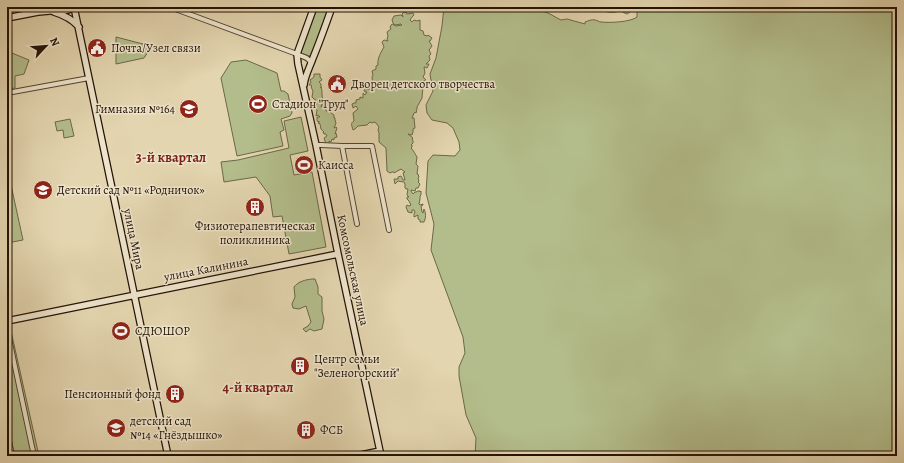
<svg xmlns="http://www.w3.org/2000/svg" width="904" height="463" font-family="Alegreya,serif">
	<rect width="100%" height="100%" fill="#e3d5af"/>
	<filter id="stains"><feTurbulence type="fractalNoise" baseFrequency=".005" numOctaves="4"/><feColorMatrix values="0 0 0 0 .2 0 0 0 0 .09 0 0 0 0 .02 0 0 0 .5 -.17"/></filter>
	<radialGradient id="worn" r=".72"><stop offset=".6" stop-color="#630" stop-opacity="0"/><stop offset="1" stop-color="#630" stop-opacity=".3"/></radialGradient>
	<path fill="#b3bd8b" stroke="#6b6848" d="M317,7H330L312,57L301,53V52Z
		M444,7H507C519,10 531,8 543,11C549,13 555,17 561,20L567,19L585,24V22C588,21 592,19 595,20C597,20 599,22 601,22C610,23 631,22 637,17V11L634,9L631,10C627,17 626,13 621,11C619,10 617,12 615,12C608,13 603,11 597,7H897V456H475L476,438L466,415L459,376V367L465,353L463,337L431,250L434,224L426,193L428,161L433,155L455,156L460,150L459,142L453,128L447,123L432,120L427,113L426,105L433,91L430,74L436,58L442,26Z
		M404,12H406L407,14L413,13L414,15L412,17L410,20L412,22L414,20L417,21L420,20V30L423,31L424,35L427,36L428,35L432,38L430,41H429L432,46L429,50L431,54L429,56L430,60L426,64H429L427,68L425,67H424L425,73L423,77L426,80L421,82L423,85L422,98L417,107V109L416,111L417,112L414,113L412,118H414L415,128L413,129V132L412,135L408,134L413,138L412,139L413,141V143L411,145H412V147L411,148C414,151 415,154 417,157L416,164L418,166L417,174H418L419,177L418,178L419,181L418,182L420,184L418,188H416L415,191L411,190V191L413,194L415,192H416L418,191H420V192L421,191V195L420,196V199L419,204L420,205L423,204V205L421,206L422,212L423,213L424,209C426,213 426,218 424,222H420V220L418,219V215L414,217V214L415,212L414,210H412V213L408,212L406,207L407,205L409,206L411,205L409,201L407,199V197H409L407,195L408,189H406L405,188V184L404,182L398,181L395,184L394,179H398V177L401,176L403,180H405L403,173L405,172L401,169L394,173V172H392L390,173L387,171L386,148L379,142V133L378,130L379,127L376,123L374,122L372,123L370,122L367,125L358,126L355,129L353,130C352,126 350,123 354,121L353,113L358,109L356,106L353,108L352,104L354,103H356V100L360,99V97L363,98V93L365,95L367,92H365L364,90L370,89V87H368V84L370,83L373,85L372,77L373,75L372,71L376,69V66L378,65C377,59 381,52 384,47L382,42L384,40L388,41L387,39L388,36L387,32L391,29L390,27L392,24L396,26L402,25L401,24L395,25L393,23L392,20L394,16L401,15L403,17L402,14Z
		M116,37L143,44L148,52L144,58L116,64Z
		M7,51L29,60L24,74L15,76V88L7,89Z
		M246,60L277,73L281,91H284L288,94L292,113L290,116L281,119L284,130L280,132L283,146L237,156L221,78L231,62Z
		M314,74H320V77L322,80L319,82L321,84V88V87C323,92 321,95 323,99L322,100L324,102L323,104H322L321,107L325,105L324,108L326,109V111H330L331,113L334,115V118H335V120L336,123L334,128L336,127L337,128L335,134L336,133L337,137L334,138V140L332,139L331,142L329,141V144H326L324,138L327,136L326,134H324L323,132H324L321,129L320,124L318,123H319V121L318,122L317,120V117H320L318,115L316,116L317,110L315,108V106L316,105L317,103H316L314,105L315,101L316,100L314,99L312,97L313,91L311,87L312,86L311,85H309L311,82L310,80L314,77Z
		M301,117L308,151L290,155L294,175L312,172L326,247L289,254L282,216L273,217L270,196L256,177L224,182L221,162L238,160L289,148L284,121Z
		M70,119L74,136L64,138L63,130L57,131L55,122Z
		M9,176L23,240L7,243V177Z
		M312,279H315L318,287V294L322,297V311L324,319L322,329L314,331L310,329L306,332L303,329L308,326L311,322L306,306L299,309L293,308L292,304L295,297L294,287C299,281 305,280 312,279Z
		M11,331L39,456H15L7,422V332Z"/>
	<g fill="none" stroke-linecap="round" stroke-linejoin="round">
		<defs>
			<path id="street" d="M170,7L297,54C302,57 310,57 311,64
				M7,93L89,78
				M316,145H321L342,146H372L389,230
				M342,146L357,224
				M7,329L34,456
				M7,431L12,456"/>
			<path id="secondary" d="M74,7L168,456
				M314,7L297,54L298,64L316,145L338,254L381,456
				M62,11L68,10L72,7
				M54,12C64,15 72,19 79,27
				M7,18L38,12L61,10
				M304,85C305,75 310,67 313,58C320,41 326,24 332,7
				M7,321L338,254
				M356,456L380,451"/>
		</defs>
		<use href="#street" stroke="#534330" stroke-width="6"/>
		<use href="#secondary" stroke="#231205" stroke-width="8"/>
		<use href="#street" stroke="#ede4cb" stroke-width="4"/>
		<use href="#secondary" stroke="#ede4cb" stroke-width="5.5"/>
	</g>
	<defs>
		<symbol id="civic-disc" viewBox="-11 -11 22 22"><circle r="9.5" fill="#8f2418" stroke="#ede4cb"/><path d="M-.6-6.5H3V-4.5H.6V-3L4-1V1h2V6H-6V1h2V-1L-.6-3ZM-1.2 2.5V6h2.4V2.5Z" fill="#fff"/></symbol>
		<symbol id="stadium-disc" viewBox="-11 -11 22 22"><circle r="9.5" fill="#8f2418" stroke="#ede4cb"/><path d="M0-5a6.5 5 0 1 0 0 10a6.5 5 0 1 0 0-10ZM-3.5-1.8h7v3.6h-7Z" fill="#fff"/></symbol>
		<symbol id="school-disc" viewBox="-11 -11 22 22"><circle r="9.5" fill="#8f2418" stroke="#ede4cb"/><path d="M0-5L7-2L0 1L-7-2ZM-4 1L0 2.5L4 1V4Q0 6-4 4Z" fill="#fff"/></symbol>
		<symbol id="building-disc" viewBox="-11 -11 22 22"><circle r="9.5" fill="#8f2418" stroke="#ede4cb"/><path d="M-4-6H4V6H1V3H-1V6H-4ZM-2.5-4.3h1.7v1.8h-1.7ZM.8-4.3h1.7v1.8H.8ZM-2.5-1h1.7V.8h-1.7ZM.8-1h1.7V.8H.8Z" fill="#fff"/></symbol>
	</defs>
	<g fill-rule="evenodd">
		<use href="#civic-disc" x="86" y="37" width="22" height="22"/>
		<use href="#civic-disc" x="326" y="73" width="22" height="22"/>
		<use href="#stadium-disc" x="247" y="93" width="22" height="22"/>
		<use href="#school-disc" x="178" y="98" width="22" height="22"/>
		<use href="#stadium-disc" x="293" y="154" width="22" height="22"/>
		<use href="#school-disc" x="32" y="179" width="22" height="22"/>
		<use href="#building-disc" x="244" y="196" width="22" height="22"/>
		<use href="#stadium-disc" x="110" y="320" width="22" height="22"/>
		<use href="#building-disc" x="289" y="355" width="22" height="22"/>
		<use href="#building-disc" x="164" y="383" width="22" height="22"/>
		<use href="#school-disc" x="105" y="417" width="22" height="22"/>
		<use href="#building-disc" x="295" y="419" width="22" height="22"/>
	</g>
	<g text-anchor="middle" stroke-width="3" stroke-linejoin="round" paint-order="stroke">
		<g font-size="12" fill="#231205" stroke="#ede4cb" text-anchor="start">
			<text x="111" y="52">Почта/Узел связи</text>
			<text x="351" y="88">Дворец детского творчества</text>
			<text x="272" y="108">Стадион "Труд"</text>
			<text x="175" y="113" text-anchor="end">Гимназия №164</text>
			<text x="318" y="169">Каисса</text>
			<text x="57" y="194">Детский сад №11 «Родничок»</text>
			<text x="255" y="230" text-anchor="middle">Физиотерапевтическая<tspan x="255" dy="14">поликлиника</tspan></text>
			<text x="135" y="335">СДЮШОР</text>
			<text x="314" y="363">Центр семьи<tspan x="314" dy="14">"Зеленогорский"</tspan></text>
			<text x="161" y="398" text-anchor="end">Пенсионный фонд</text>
			<text x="130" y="425">детский сад<tspan x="130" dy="14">№14 «Гнёздышко»</tspan></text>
			<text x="320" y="434">ФСБ</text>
		</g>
		<g font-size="12" fill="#231205" stroke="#ede4cb">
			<text transform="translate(134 239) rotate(78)" y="4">улица Мира</text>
			<text transform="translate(206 269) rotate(-11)" y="4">улица Калинина</text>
			<text transform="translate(353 270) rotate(78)" y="4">Комсомольская улица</text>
		</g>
		<g font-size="14" font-weight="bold" fill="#7a1f14" stroke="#ede4cb">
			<text x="171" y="162">3-й квартал</text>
			<text x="258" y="392">4-й квартал</text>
		</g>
	</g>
	<rect width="904" height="463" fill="none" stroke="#e3d5af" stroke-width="24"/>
	<rect x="8" y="8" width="888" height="447" fill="none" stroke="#231205" stroke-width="2"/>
	<rect x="12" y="12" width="880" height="439" fill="none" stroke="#231205"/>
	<g transform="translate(46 46) rotate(64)" stroke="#ede4cb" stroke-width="3" paint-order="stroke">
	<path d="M0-3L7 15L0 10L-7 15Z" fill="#231205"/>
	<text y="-6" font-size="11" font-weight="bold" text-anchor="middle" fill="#231205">N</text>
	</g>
	<rect width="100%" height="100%" filter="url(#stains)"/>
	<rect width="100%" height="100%" fill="url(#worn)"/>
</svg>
